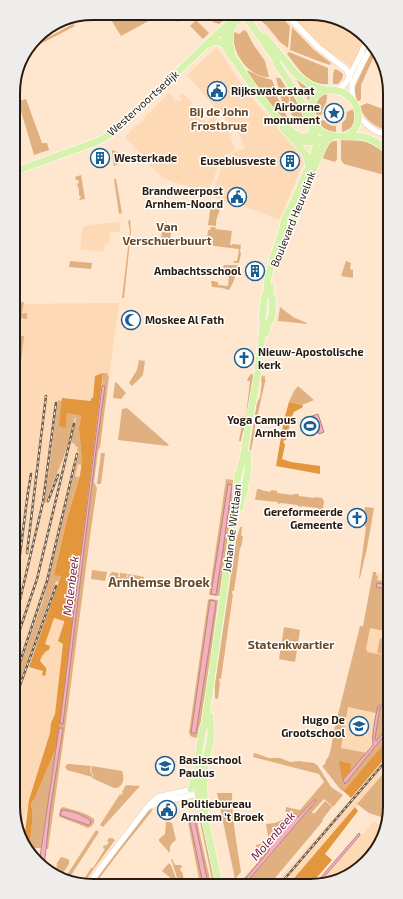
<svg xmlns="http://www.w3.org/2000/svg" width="403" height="899" font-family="'Exo 2',sans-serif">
	<rect width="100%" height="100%" fill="#fee6cf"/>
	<path fill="#fdd9b6" d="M289,14L326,15L367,36L368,38L352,67L326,51Z
		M217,47L243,87L280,131L298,151L303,155L304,161L280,219H277L255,210L221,200L213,197L212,196L221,168L223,163L226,159L234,152L245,148L240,136L187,75Z
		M169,93L175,100L177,99L179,102L182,99L179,96L182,93L192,102L190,105L206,122L213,116L232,136L229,138L232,142L235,150L227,155L220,162L211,185L206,192L171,181L163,178L145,161L144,157L125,137L137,124L138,125L145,119L144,118Z
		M120,222V232H110L109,244L105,243L104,251H99L98,252L80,249L83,226H86L87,228V225Z
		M119,303L109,377L97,376L52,741L20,830L21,835L16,827L14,304Z
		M374,572L389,575V667L357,661Z
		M348,706L377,711L372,737L373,745L367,753L341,748Z
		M390,752V768L290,883L275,884L351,798Z
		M158,758L176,761V763H174L173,768L169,771L156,775Z
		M373,822L384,826L370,859L331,883H319L360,834H363Z"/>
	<path fill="#e0b080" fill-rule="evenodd" d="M120,13H149L152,19L121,36L110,18Z
		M167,14H191L178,22L174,19H169Z
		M208,14H231L219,24L213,22Z
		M263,14H278L290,26L288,48L280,42L267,26L260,20L259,16Z
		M196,20L209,33L203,39L190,26Z
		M73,24L75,26L25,52L28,48Z
		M292,27L313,49L331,63L330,65L321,62L290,50Z
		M244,30L246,31L248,34L253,44L265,61L269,77C249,78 230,51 234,32L239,34Z
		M373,47L376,52L361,85V99L359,101H357L355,92V87Z
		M289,52L328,68V84C307,86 298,67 287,54Z
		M335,69L338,70L343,74L342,79L338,84H333V74Z
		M246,71H249L259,76L272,80L275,87L277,97L280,102L286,115L292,125L289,127L271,108Z
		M295,77L318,91L309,101Z
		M276,78H280C288,91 291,92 288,108L282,102Z
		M290,91L306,114L308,121L299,124C297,120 291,115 290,111C289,105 291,98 290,91Z
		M327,94C327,96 327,100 326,103C324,107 322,108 322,114L316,117C312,106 315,96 327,94Z
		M26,99L42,143H47L49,150L34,155L18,101Z
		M367,103L380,108L387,109V130C374,127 365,119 359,107Z
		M327 113a7 7 0 1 1 14 0a7 7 0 1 1-14 0Z
		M353,109C357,121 355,129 342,132V123L346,119L347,112Z
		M324,120C327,124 331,126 336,126V132C329,132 322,129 319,122Z
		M341,140C365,138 369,140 388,155V176L344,164L341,160Z
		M333,141H337V159L335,162L322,158C324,151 326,144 333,141Z
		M112,150L122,154V158L121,162L114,166L112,152Z
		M81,175L85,199L79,200L81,197L79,195V189L77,185L79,182L78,180H76L75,177Z
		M114,179H116L122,213L119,214Z
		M212,204L219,207L218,209H220L216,221V226L208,225L211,205Z
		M130,219L131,231L124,298H122L130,230L128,222Z
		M163,225L166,226V227L169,228V226H172L170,240L161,239Z
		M211,227H215L216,229L232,231L230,245H232V244L241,245L240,251L241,254L239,263H235L233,262L234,261H237L239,249L206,245L208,231V230H210Z
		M70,261L92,263L91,269L69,267Z
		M346,261L351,263L350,269L353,270V278L341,276Z
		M224,265H239C236,273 234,283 229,290C224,288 217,287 212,287L211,281H215V282H218V285L228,286L229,275L221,274L222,269Z
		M24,302L22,313L23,314L24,313H27V319L19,318V312L15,303Z
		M280,307L293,317L309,324L278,321Z
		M20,336H24L15,413V379Z
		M139,360L145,361L143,375L132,386L129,383L137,370Z
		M103,373H107L108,376H109L100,447L98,451L94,482L97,488L91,529L66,722L48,849L45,848L50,811L63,729L59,728L60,723H63L96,451L105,386H102Z
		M251,374L256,375L245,432L243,431L241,441H239L243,419L242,418V416H246L250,381H247L248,378Z
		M262,375L263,376V377L265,376V380L266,381L265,382L254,431L255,432L249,458H248L257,402L260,398L262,382L261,381Z
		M116,382L126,393L121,399L113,398L115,383Z
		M298,386L314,400L302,405L289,402L294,391Z
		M58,400L62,401L60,426L66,427L67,413L81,416L79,428L82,461V465L78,464L75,476L79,477L67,519L54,575H61L59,582L56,581L15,695V682L22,660L43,600L50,572L79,452L77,451L78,447L75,446V444L71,442L76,418L75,417C71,431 68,446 63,459C57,474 50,488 46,503H44L49,470Z
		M127,408L169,445L168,446L118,440L122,409Z
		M101,453H105L101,484H97Z
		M226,479L234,480L235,481L231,511L235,493L222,597L219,596L222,573L219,596L209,595ZM223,549H224L223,550L216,595L211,594Z
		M257,489H261V490L270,492L271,490L277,491V493L293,495V494H299V496L314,498L315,497L322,498L324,501L322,518H321V512L317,508L302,506L300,507L297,505L281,503L279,504L277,502L258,500H255Z
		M365,507L374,508L367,548L360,578H359L366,527H365L366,518H364Z
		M240,527H242L241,535L243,537L241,547L240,548L234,591H232V594H233L221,679H219V681H220L218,699L215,698V684L236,541Z
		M92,570L107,572L105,581L91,579Z
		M112,572L119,573L118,577H120V573L128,574L126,577L127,578L129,574L144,577V578L143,586L142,587L136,586L128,579L127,581L134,586L116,584V583L115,584L110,583C108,580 109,574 112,572Z
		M373,572H376V575L378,576L377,580L389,582V585L377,583V587L386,589L387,590L383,609L389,608V632L370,628L366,649L367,650V652L389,656L390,752L351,797L340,789L322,766L325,764C325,760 328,759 329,755C332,747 332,739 334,731L360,626H363ZM348,707L376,713L372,737L373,744V746L367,753L341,748Z
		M210,599L218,600L210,663L219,600L222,601L206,699H204L199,736L196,738L190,736V734L189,733L208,600ZM210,600L215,601L216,603L192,733H191Z
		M284,627L300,630L295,662L279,659Z
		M380,638L389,640V655L377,653Z
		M56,748L41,848H30C29,833 35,819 31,804L35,798Z
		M254,753L258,754L269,758H280L290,762L299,761L314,763L318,766L331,787L343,795L333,807L324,799L312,812L314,814L325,801L332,807L322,820L323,821L270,884H245L316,801L315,799L298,817L293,819L274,834L268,852L241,884H239L259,861L256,845L269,842L266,824L275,823L285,819L286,807L300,810L324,782L319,774L253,757Z
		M67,764H70L91,766L90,771L92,774V777L67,770L65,767Z
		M92,766L122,771C125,778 123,789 114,788L92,778L93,774L91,771Z
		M390,766V812L387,819L369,813L357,804Z
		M126,785L140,786L103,827L100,825L120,794L121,795L123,793L122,792Z
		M217,793H232C232,820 237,845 241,872L235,879Z
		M199,806L215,884H213L197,807Z
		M63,807C73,810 85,812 94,819C95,823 92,827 88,828C83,825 60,818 59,816C59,815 60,810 60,809Z
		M153,808L152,811L120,851L95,884H92L147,812Z
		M196,817L211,884H208L195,821L190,822L203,884H200L188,822V819Z
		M166,822H169L172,823L176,840C171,843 169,847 170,852L167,854L169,852L159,841V839L165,834Z
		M96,830L99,832L68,880L65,878Z
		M109,838H112L115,840L83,884H82L83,882V881L91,868H93L105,849L103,848L104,845L106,846L109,842L107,841Z
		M61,857L68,859L69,861V864L61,876L56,874L57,863Z
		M171,859H172L175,865H181L182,868H180L181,872L182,871L185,884H179Z
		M169,863L171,865L178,884L162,871Z"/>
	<path fill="#e3963b" d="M103,373L60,723L56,748L35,798L31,804C35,819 29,835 30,850L24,840L29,800L50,733L51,723L55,714L63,644L58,641L64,623V621L54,618L45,644L50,646L49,650C45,651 41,657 40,661C46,668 48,667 45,676L42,675L43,671L29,667L61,576L54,575L67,519L80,475L82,461L79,428L81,416L67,413L66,428L59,426L62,398L91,401V398H93L95,376Z
		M289,402L302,405L303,407L294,412L292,416L286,440L283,441L285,445L282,459L291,462L320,466V474L276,466L284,420Z
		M390,737V752L351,798L344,791Z
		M339,761L351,764L350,771L343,779H342Z
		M355,807L358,811L325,854L332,860L312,883H290Z"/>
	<path fill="#f6b0bd" stroke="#b88388" d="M102,386H105L96,451L63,724L60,723Z
		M318,414L324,432L319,434L316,425L313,426L309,417Z
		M228,484L232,485L223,549L224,550H223L216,595L211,594Z
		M377,583L389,585V608L387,610H384L383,609L387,590L386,589L376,587Z
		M210,600L215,601L216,603L196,733H191Z
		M389,669V692L385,699L384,705L389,706V709H388L389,712V716L387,718L384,716L385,713L384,708L380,707L375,738L376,741L390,725V728L345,784L343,780L373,745C372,732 375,719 378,706L382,705Z
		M59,728H63L50,811L44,868L40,866L39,864Z
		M315,799L316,801L245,884H241L268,852L274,834L280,825L284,822L298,817Z
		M62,810C72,811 82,814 91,821L90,824L88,825L62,816L60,815Z
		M195,821L208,884H203L190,822Z
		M359,833L360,834V835L319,883H316Z"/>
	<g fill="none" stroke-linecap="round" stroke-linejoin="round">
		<defs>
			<path id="minor" d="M286,14L318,47L347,70L349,78
				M336,91L346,83L362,52V50L368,39
				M353,101L352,91V84L372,45
				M358,115C366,124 374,133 387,134
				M152,806L160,802L198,794L201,792
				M89,884L110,856L150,804L158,797L166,795L193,789"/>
			<path id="major" d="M239,14C230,22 222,29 224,42C225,50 232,56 237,63C248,80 284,136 305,137C310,137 312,135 313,130
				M249,21L274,57L277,60
				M265,37L297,75L311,85L325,90
				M210,44C215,40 221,41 225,46
				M232,53C228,41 228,28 238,20
				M283,128C286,131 289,135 292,138C302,146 319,140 330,138
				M347,136C365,126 360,102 344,93C340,91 335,90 329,90C324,90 320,91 316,96C309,104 311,112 314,122C322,142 347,134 363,137C373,139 380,144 387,150
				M294,140L306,155L309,166
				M13,172L96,142L111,134L125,122L229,23
				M284,239L286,232L291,226L298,206L323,147L327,140L333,136
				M266,333L267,326L272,316L273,301L270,293L271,287
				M240,508C241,500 244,494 245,486C246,480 248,473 248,467C248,462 247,458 248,454
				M191,789L195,776
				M205,811C204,795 203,779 205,763C207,753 211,743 211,732C211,727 209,722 210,716
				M219,884L205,819L199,801L198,794L199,753L202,732L205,722L237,501C235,483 238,474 243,458L258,371L263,326L262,320L264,299L267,290L268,278L272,261L281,234L285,218L292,205L313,157L316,146V137L299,97L277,64L274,57"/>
		</defs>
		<use href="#minor" stroke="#d9b38d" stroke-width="6"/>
		<use href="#major" stroke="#fff" stroke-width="8"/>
		<use href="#minor" stroke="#fff" stroke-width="5.5"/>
		<use href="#major" stroke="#d7f2ac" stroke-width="7"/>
		<defs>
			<path id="rail" d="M48,501L58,475
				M27,553L46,396
				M15,593L28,492L31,474
				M15,621L43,502L56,403
				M15,644L37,579L74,424
				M15,677L47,581L77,454
				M15,699L56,586
				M281,883L390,756"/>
		</defs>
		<use href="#rail" stroke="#715f4e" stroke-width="2.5"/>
		<use href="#rail" stroke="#fff" stroke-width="1" stroke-dasharray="3" stroke-linecap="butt"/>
		<defs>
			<path id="major-bridge" d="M243,14L249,21"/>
		</defs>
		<use href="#major-bridge" stroke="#fff" stroke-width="8" stroke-linecap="butt"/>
		<use href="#major-bridge" stroke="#d7f2ac" stroke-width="7"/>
	</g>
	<defs>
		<symbol id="civic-ring" viewBox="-11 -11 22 22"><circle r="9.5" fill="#fff" stroke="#1a5e93" stroke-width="1.5"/><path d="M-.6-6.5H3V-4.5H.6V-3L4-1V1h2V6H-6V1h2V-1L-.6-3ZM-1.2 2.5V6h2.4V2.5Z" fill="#1a5e93"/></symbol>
		<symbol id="sight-ring" viewBox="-11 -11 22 22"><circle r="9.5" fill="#fff" stroke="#1a5e93" stroke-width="1.5"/><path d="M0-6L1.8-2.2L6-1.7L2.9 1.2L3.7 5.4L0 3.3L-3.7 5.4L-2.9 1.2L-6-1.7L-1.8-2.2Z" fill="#1a5e93"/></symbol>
		<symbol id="building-ring" viewBox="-11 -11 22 22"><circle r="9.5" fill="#fff" stroke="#1a5e93" stroke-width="1.5"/><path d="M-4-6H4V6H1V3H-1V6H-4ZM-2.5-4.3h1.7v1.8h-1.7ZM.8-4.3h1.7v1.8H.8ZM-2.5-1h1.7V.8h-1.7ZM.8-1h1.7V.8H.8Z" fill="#1a5e93"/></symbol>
		<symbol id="mosque-ring" viewBox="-11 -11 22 22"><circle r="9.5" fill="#fff" stroke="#1a5e93" stroke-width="1.5"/><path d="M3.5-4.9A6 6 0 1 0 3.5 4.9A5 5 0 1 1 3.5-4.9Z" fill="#1a5e93"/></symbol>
		<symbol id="church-ring" viewBox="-11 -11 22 22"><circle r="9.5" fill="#fff" stroke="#1a5e93" stroke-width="1.5"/><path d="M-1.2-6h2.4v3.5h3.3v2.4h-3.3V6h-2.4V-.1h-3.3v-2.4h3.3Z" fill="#1a5e93"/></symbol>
		<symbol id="stadium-ring" viewBox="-11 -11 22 22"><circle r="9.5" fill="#fff" stroke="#1a5e93" stroke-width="1.5"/><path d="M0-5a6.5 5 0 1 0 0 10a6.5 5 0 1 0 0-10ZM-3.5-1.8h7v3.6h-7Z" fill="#1a5e93"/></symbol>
		<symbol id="school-ring" viewBox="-11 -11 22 22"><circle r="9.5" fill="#fff" stroke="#1a5e93" stroke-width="1.5"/><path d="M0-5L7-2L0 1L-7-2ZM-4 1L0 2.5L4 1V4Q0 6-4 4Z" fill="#1a5e93"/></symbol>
	</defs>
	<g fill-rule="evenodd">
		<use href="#civic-ring" x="206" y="80" width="22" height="22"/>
		<use href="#sight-ring" x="323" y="102" width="22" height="22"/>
		<use href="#building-ring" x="89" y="147" width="22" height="22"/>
		<use href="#building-ring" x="279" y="150" width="22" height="22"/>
		<use href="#civic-ring" x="226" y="186" width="22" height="22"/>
		<use href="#building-ring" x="244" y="260" width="22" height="22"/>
		<use href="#mosque-ring" x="120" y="309" width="22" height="22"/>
		<use href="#church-ring" x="233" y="347" width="22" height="22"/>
		<use href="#stadium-ring" x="299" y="415" width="22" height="22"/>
		<use href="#church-ring" x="346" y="507" width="22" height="22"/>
		<use href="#school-ring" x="348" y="715" width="22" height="22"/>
		<use href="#school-ring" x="154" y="755" width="22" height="22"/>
		<use href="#civic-ring" x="156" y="799" width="22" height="22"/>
	</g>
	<g text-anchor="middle" stroke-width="3" stroke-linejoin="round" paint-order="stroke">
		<g font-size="11" font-weight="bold" fill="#291b0d" stroke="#fff" text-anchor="end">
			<text x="231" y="95" text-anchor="start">Rijkswaterstaat</text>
			<text x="320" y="111">Airborne<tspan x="320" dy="13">monument</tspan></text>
			<text x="114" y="162" text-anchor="start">Westerkade</text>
			<text x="276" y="165">Eusebiusveste</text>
			<text x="223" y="195">Brandweerpost<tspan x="223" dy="13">Arnhem-Noord</tspan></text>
			<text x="241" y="275">Ambachtsschool</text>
			<text x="145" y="324" text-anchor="start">Moskee Al Fath</text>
			<text x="258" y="356" text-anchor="start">Nieuw-Apostolische<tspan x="258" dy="13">kerk</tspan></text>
			<text x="296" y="424">Yoga Campus<tspan x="296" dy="13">Arnhem</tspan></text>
			<text x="343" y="516">Gereformeerde<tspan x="343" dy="13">Gemeente</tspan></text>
			<text x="345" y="724">Hugo De<tspan x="345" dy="13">Grootschool</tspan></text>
			<text x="179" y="764" text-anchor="start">Basisschool<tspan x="179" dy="13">Paulus</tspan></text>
			<text x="181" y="808" text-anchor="start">Politiebureau<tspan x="181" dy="13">Arnhem 't Broek</tspan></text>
		</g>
		<g font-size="11" fill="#291b0d" stroke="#fff">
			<text transform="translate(143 103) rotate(-42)" y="4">Westervoortsedijk</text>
			<text transform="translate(293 219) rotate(-68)" y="4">Boulevard Heuvelink</text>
			<text transform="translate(232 528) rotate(-83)" y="4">Johan de Wittlaan</text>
		</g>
		<g font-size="12" font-weight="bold" fill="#6a4a26" stroke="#fff">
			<text x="219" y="116">Bij de John<tspan x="219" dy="14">Frostbrug</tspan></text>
			<text x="167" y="231">Van<tspan x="167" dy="14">Verschuerbuurt</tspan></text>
			<text x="291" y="649">Statenkwartier</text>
		</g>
		<g font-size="12" font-style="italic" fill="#7c1839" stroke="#fff">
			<text transform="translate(71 586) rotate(-83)" y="4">Molenbeek</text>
			<text transform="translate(273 836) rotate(-49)" y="4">Molenbeek</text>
		</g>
		<g font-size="13" font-weight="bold" fill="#6a4a26" stroke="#fff">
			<text x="159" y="587">Arnhemse Broek</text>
		</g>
	</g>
	<path d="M0 0H403V899H0ZM93 20H310A73 73 0 0 1 383 93V806A73 73 0 0 1 310 879H93A73 73 0 0 1 20 806V93A73 73 0 0 1 93 20Z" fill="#eeedec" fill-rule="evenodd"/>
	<path fill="none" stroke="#291b0d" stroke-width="2" d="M93 20H310A73 73 0 0 1 383 93V806A73 73 0 0 1 310 879H93A73 73 0 0 1 20 806V93A73 73 0 0 1 93 20Z"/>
</svg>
